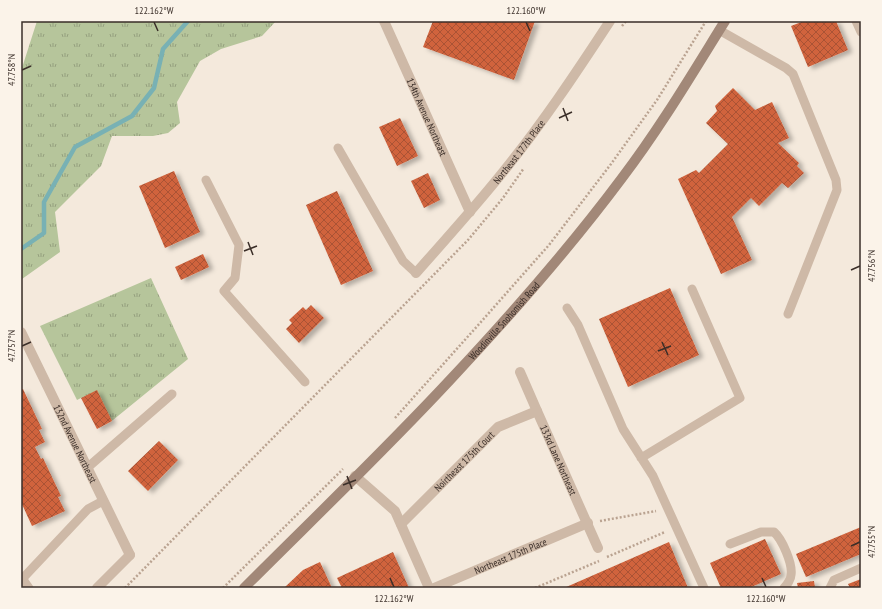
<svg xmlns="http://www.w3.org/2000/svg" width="882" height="609" font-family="'PT Sans Narrow',sans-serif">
	<defs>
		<pattern id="park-tufts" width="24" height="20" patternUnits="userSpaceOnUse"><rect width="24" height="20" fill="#b6c59b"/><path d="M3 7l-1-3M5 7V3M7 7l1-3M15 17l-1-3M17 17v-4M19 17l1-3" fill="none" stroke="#95a07e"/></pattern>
		<pattern id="building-cross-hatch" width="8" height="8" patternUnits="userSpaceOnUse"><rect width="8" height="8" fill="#d0643e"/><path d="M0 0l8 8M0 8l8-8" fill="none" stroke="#aa5334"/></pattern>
		<filter id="shadow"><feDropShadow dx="4.5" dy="2.5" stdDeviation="2" flood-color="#0004"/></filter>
	</defs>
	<rect width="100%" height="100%" fill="#f4e9dc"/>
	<path fill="url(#park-tufts)" d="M37,21H276L262,36L221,49L200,61L177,102L180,123L168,133L153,136H112L101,166L55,212L60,252L22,279L23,334L21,335V71Z
		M151,278L188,359L113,420L101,426L85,396L77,400L40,326Z"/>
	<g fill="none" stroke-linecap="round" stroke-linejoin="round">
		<path stroke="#78b1b4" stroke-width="4.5" d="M21,249L44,233V202L75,147L132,116L154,88L163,49L188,21"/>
	</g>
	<path fill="url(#building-cross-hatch)" filter="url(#shadow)" d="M433,21H535L514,80L423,47Z
		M804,21H836L848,50L808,67L791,26Z
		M733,88L755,110L772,102L789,138L778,143L799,163L797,166L804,173L788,188L782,183L759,206L751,198L732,217L752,260L721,274L678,179L696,170L699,173L728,144L706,123L717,111L715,106Z
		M400,118L418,156L397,166L379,127Z
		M174,171L200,232L165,248L139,186Z
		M428,173L440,200L424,208L411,181Z
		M337,191L373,271L341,285L306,205Z
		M203,254L209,267L181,280L175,267Z
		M670,288L699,355L628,387L599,319Z
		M311,305L324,318L299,343L286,329L292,323L289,320L303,307L306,310Z
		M23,389L42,429L39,430L45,442L35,447L41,459L43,458L61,496L58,497L65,511L32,526L21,502V390Z
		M97,390L112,421L97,429L81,398Z
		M159,441L178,460L148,491L128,471Z
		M861,527V554L806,577L796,554Z
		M765,539L781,574L749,588H721L710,563Z
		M669,542L688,588H564Z
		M393,552L409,588H342L337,578Z
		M320,562L332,588H284L303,570Z
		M861,579V588H850L848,584Z
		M814,581L815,588H798L797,583Z"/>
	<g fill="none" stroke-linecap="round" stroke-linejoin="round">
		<path stroke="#baa391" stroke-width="2.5" stroke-dasharray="2 2" stroke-linecap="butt" d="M622,26L626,21
			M395,418L480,323L549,245L611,164L657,100L706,21
			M600,521L656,511
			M607,557L665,532
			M125,588L468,240L503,198L524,168
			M223,588L343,469
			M535,588L599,561"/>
		<path stroke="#ceb9a7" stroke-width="9" d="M856,21L861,32
			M719,30L786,68L793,74L836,180L837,190L788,314
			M338,148L403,261L416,273
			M206,180L239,245L235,278L224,291L305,382
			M567,308L578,325L623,429L653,476L704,588
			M641,458L740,398L692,289
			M87,468L172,394
			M730,544L761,532H774C782,539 793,564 791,575C791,579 787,585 784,588
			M29,588L24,581V577L88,509L103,501
			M830,588L834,580L861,568"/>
		<g stroke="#ceb9a7" stroke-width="10">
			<path id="s1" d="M384,21L470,212"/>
			<path id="s2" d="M21,332L130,555"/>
			<path id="s3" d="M520,372L537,411L598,548"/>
			<path d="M355,476L395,511L429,588"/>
			<path id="s4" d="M401,524L498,427L537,411"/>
			<path id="s5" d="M434,588L588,523"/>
		</g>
		<g stroke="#ceb9a7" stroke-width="10">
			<path id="s6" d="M416,273C445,240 475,207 503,172C542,124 576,73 610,21"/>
			<path d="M97,588L130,555"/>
		</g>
		<path stroke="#a28878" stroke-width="10" id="s7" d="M244,588C313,519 383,452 450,380C510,316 569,249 622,178C660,128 692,74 725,21"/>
	</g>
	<path fill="none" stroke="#3a2e28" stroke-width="1.5" d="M154,22L158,31M526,22L530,31M22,70L31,66M563,108L568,121M559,118L572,112M248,242L253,255M244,251L257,246M851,270L860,266M662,342L668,355M22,346L31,342M658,351L671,346M347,476L352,489M343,485L356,480M851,546L860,542M390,578L394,587M762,578L766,587"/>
	<g text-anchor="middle" stroke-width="3" stroke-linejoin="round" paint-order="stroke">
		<g font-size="10" fill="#3a2e28" stroke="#fbf3e9">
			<text dy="4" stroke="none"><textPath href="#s1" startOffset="105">134th Avenue Northeast</textPath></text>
			<text dy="4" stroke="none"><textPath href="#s6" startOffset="159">Northeast 177th Place</textPath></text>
			<text dy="4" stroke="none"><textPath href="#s7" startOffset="373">Woodinville Snohomish Road</textPath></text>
			<text dy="4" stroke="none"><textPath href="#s2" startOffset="124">132nd Avenue Northeast</textPath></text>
			<text dy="4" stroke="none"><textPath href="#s3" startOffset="96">133rd Lane Northeast</textPath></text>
			<text dy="4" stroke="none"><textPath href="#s4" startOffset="89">Noirtheast 175th Court</textPath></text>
			<text dy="4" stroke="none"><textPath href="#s5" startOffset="83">Northeast 175th Place</textPath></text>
		</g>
	</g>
	<rect width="882" height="609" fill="none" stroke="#fbf3e9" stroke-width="44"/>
	<rect x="22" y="22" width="838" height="565" fill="none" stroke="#3a2e28" stroke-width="1.5"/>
	<g font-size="10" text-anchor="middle" fill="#3a2e28">
		<text x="154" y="14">122.162°W</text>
		<text x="526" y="14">122.160°W</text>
		<text transform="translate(11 70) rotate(-90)" y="4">47.758°N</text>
		<text transform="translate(871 266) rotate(-90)" y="4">47.756°N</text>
		<text transform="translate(11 346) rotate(-90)" y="4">47.757°N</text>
		<text transform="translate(871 542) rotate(-90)" y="4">47.755°N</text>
		<text x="394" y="602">122.162°W</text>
		<text x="766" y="602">122.160°W</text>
	</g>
</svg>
